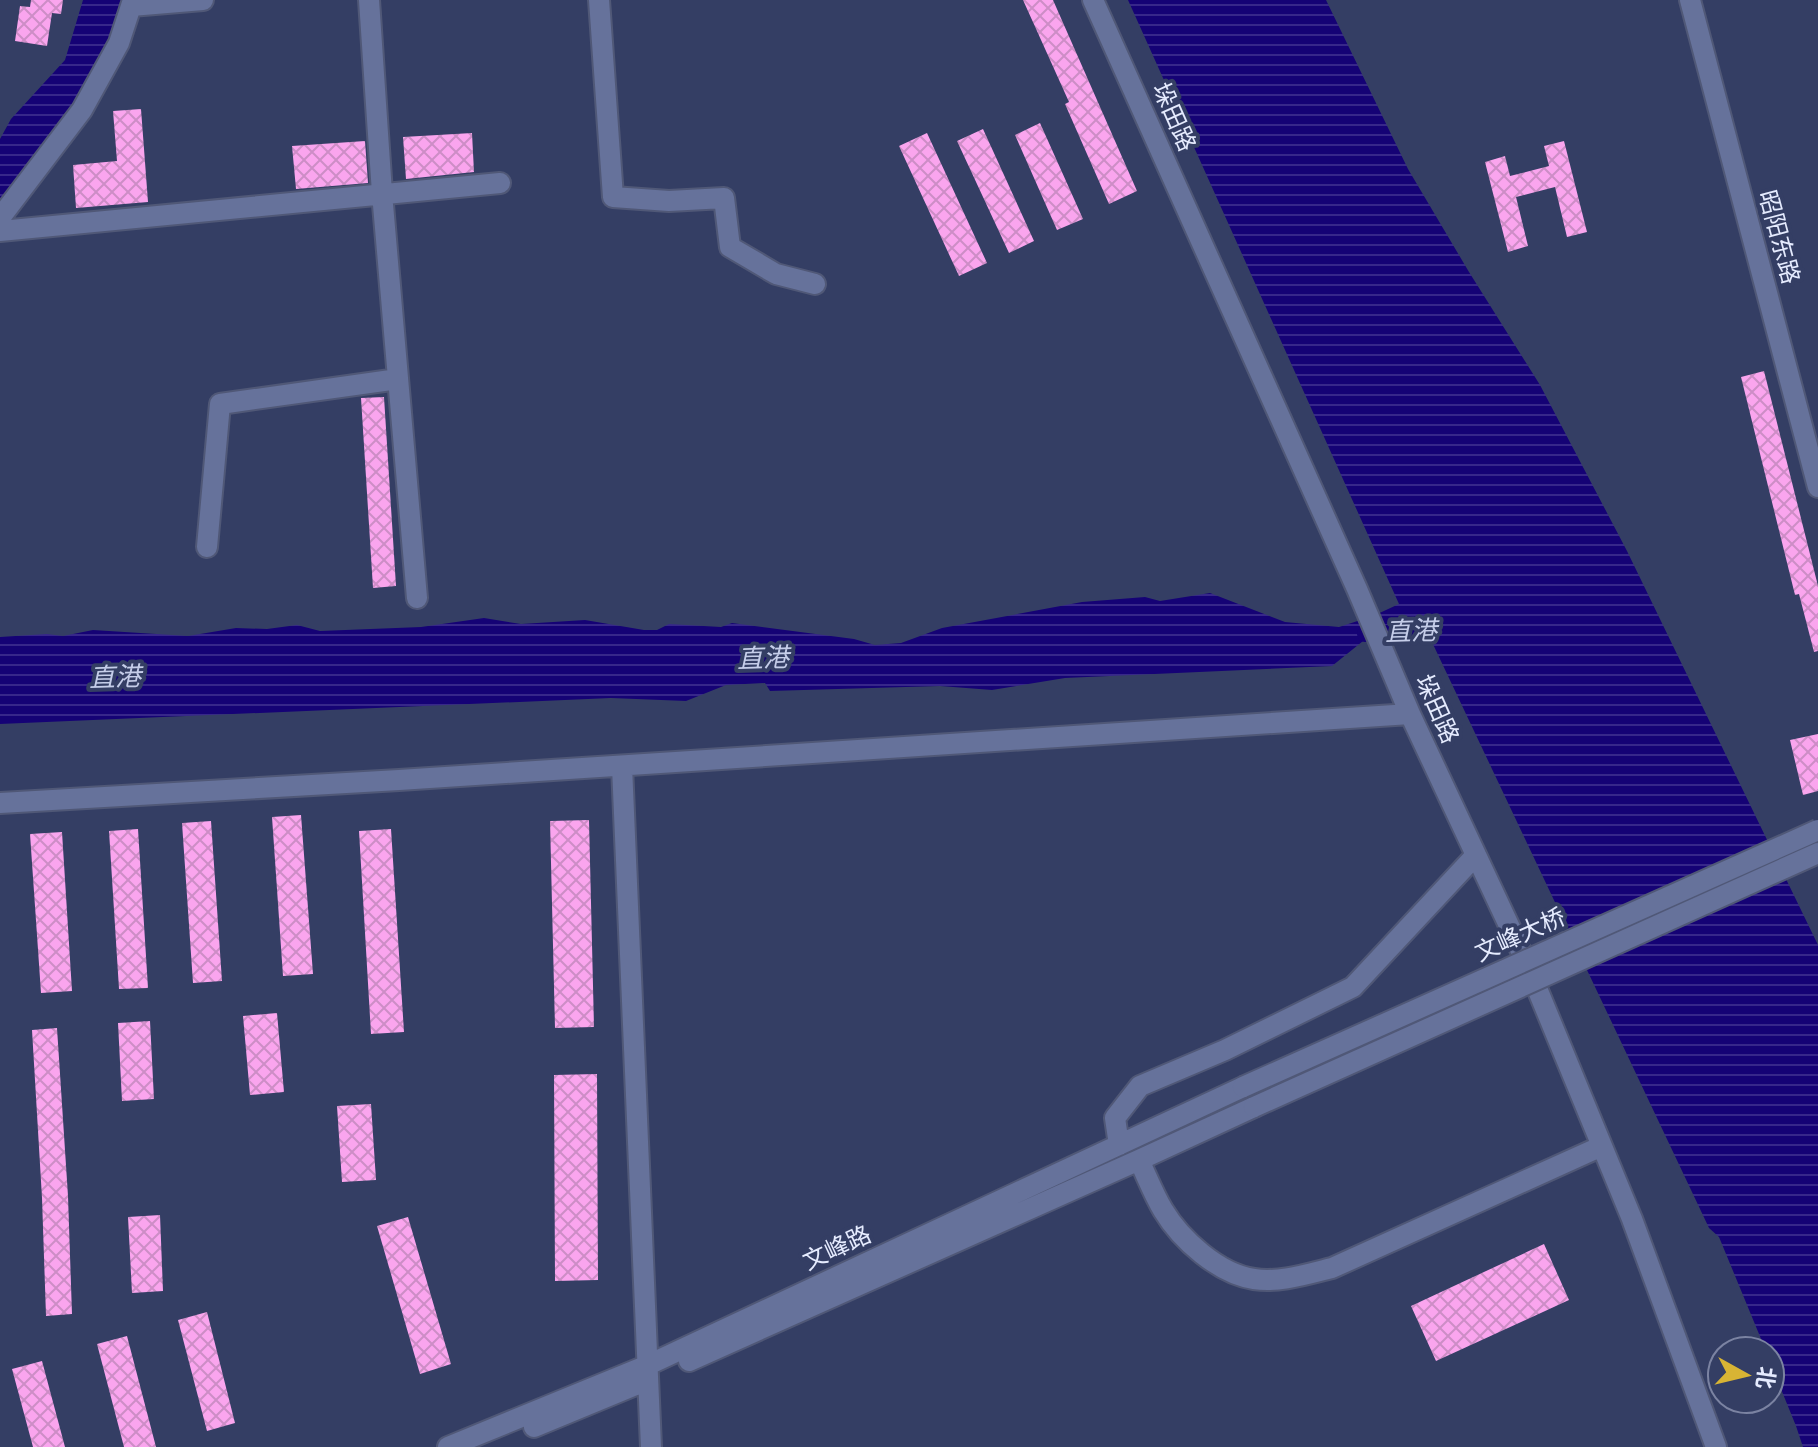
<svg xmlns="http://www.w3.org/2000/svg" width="1818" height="1447" font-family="'IBM Plex Sans','Noto Sans SC',sans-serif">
	<defs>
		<pattern id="water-rules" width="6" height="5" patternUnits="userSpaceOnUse" patternTransform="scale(2)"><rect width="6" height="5" fill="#150275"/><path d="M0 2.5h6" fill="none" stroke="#37278a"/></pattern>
		<pattern id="building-cross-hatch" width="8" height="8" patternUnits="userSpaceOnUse" patternTransform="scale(2)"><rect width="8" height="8" fill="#faa5ee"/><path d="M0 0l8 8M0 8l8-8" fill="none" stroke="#cd8dc6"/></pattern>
	</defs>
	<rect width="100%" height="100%" fill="#343e64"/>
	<path fill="url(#water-rules)" d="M83,0H133L119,43L0,218V139L11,119L65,60Z
		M1128,0H1326L1408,169L1469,272L1540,385L1627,551L1818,945V1447H1803L1796,1426L1770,1362V1351H1766L1719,1237L1709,1228L1431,640L1415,639L1406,619L1378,629L1332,666L1065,678L992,690L940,686L770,691L765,683L726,685L686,701L611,698L0,724V637L47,634L63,636L93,630L188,636L236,628L267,629L297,625L320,631L421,627L484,618L521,624L585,620L644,630H657L669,624L721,627L732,623L854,639L875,645L901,643L942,628L1082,602L1145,597L1160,601L1210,593L1285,622L1339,627L1373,616L1399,604Z"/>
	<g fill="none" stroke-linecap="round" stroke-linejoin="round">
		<path stroke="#150275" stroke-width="16" d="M1365,634L1433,631"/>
	</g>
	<path fill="url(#building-cross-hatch)" d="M31,0H63L61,14L52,13L47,46L15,41L20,6L30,7Z
		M1023,0H1053L1137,191L1109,204L1065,104L1069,102Z
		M141,109L148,202L76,208L73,165L117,161L113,111Z
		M1040,123L1083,219L1057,230L1015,135Z
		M983,129L1034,241L1009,253L957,141Z
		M472,133L474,172L406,179L403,137Z
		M927,133L987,263L959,276L899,146Z
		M365,141L368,183L296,189L292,146Z
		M1564,141L1587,232L1567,237L1555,187L1516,197L1528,246L1508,252L1485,162L1505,156L1510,176L1549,166L1544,146Z
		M1764,371L1818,586V651L1814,652L1799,594L1795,595L1741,377Z
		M384,397L396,586L373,588L361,398Z
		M1818,734V791L1803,795L1790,740Z
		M301,815L313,974L283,976L272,817Z
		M589,820L594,1027L555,1028L550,821Z
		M211,821L222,981L193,983L182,823Z
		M138,829L148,988L119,989L109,831Z
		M391,829L404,1032L371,1034L359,831Z
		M62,832L72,991L41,993L30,834Z
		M277,1013L284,1092L250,1095L243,1016Z
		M150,1021L154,1099L122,1101L118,1023Z
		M57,1028L68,1196L72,1314L46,1316L42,1198L32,1030Z
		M597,1074L598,1280L555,1281L554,1075Z
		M371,1104L376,1180L342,1182L337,1106Z
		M160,1215L163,1291L132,1293L128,1217Z
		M408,1217L451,1364L420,1374L377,1226Z
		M1544,1244L1569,1300L1436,1361L1411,1306Z
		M207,1312L235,1423L207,1431L178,1320Z
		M127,1336L156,1447H124L97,1344Z
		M42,1361L65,1447H33L12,1369Z"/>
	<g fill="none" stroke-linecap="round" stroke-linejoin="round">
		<defs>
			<path id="minor" d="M369,0L382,193L417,598
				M599,0L613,197L669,201L724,198L730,247L776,274L815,284
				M1093,0L1357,589L1410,714L1527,964L1632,1219L1716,1447
				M1690,0L1818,487
				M131,6L203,0
				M0,218L82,110L119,43L133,0
				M0,231L500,183
				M207,547L220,404L398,379
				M622,766L651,1447
				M0,803L399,780L1410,714
				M1119,1145L1115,1118L1140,1086L1225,1050L1353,987L1476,855
				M1139,1160C1147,1177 1154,1195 1163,1210C1181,1240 1219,1274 1254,1279C1280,1283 1307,1274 1332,1268L1602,1146
				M689,1361L1139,1160L1254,1107
				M534,1427L638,1384
				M448,1447L648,1365L1243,1087"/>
		</defs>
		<use href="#minor" stroke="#505877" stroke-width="24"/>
		<use href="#minor" stroke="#66729b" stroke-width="20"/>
		<defs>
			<path id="minor-bridge" d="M1243,1087L1818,830
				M1254,1107L1818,853"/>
		</defs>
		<use href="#minor-bridge" stroke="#505877" stroke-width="24" stroke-linecap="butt"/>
		<use href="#minor-bridge" stroke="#66729b" stroke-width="20"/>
	</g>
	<g text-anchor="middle" stroke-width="8" stroke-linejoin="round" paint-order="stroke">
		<g font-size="24" fill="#e5ebfe" stroke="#343e64">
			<text transform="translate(1174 117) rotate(66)" y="8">垛田路</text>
			<text transform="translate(1779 237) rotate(75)" y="8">昭阳东路</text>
			<text transform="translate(1437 709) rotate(66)" y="8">垛田路</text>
			<text transform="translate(1520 935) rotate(-24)" y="8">文峰大桥</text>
			<text transform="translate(837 1248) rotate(-25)" y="8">文峰路</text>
		</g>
		<g font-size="26" font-style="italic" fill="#c5cde9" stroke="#343e64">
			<text transform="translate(1411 631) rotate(-2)" y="9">直港</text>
			<text transform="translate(763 658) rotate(-2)" y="9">直港</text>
			<text transform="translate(115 677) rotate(-2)" y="9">直港</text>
		</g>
	</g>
	<g transform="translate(1746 1375) rotate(98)"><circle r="38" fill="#343e64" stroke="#7b83a2" stroke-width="2"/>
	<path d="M0-6L14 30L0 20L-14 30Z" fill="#d8b434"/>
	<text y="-12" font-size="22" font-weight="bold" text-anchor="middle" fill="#e5ebfe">北</text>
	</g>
</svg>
